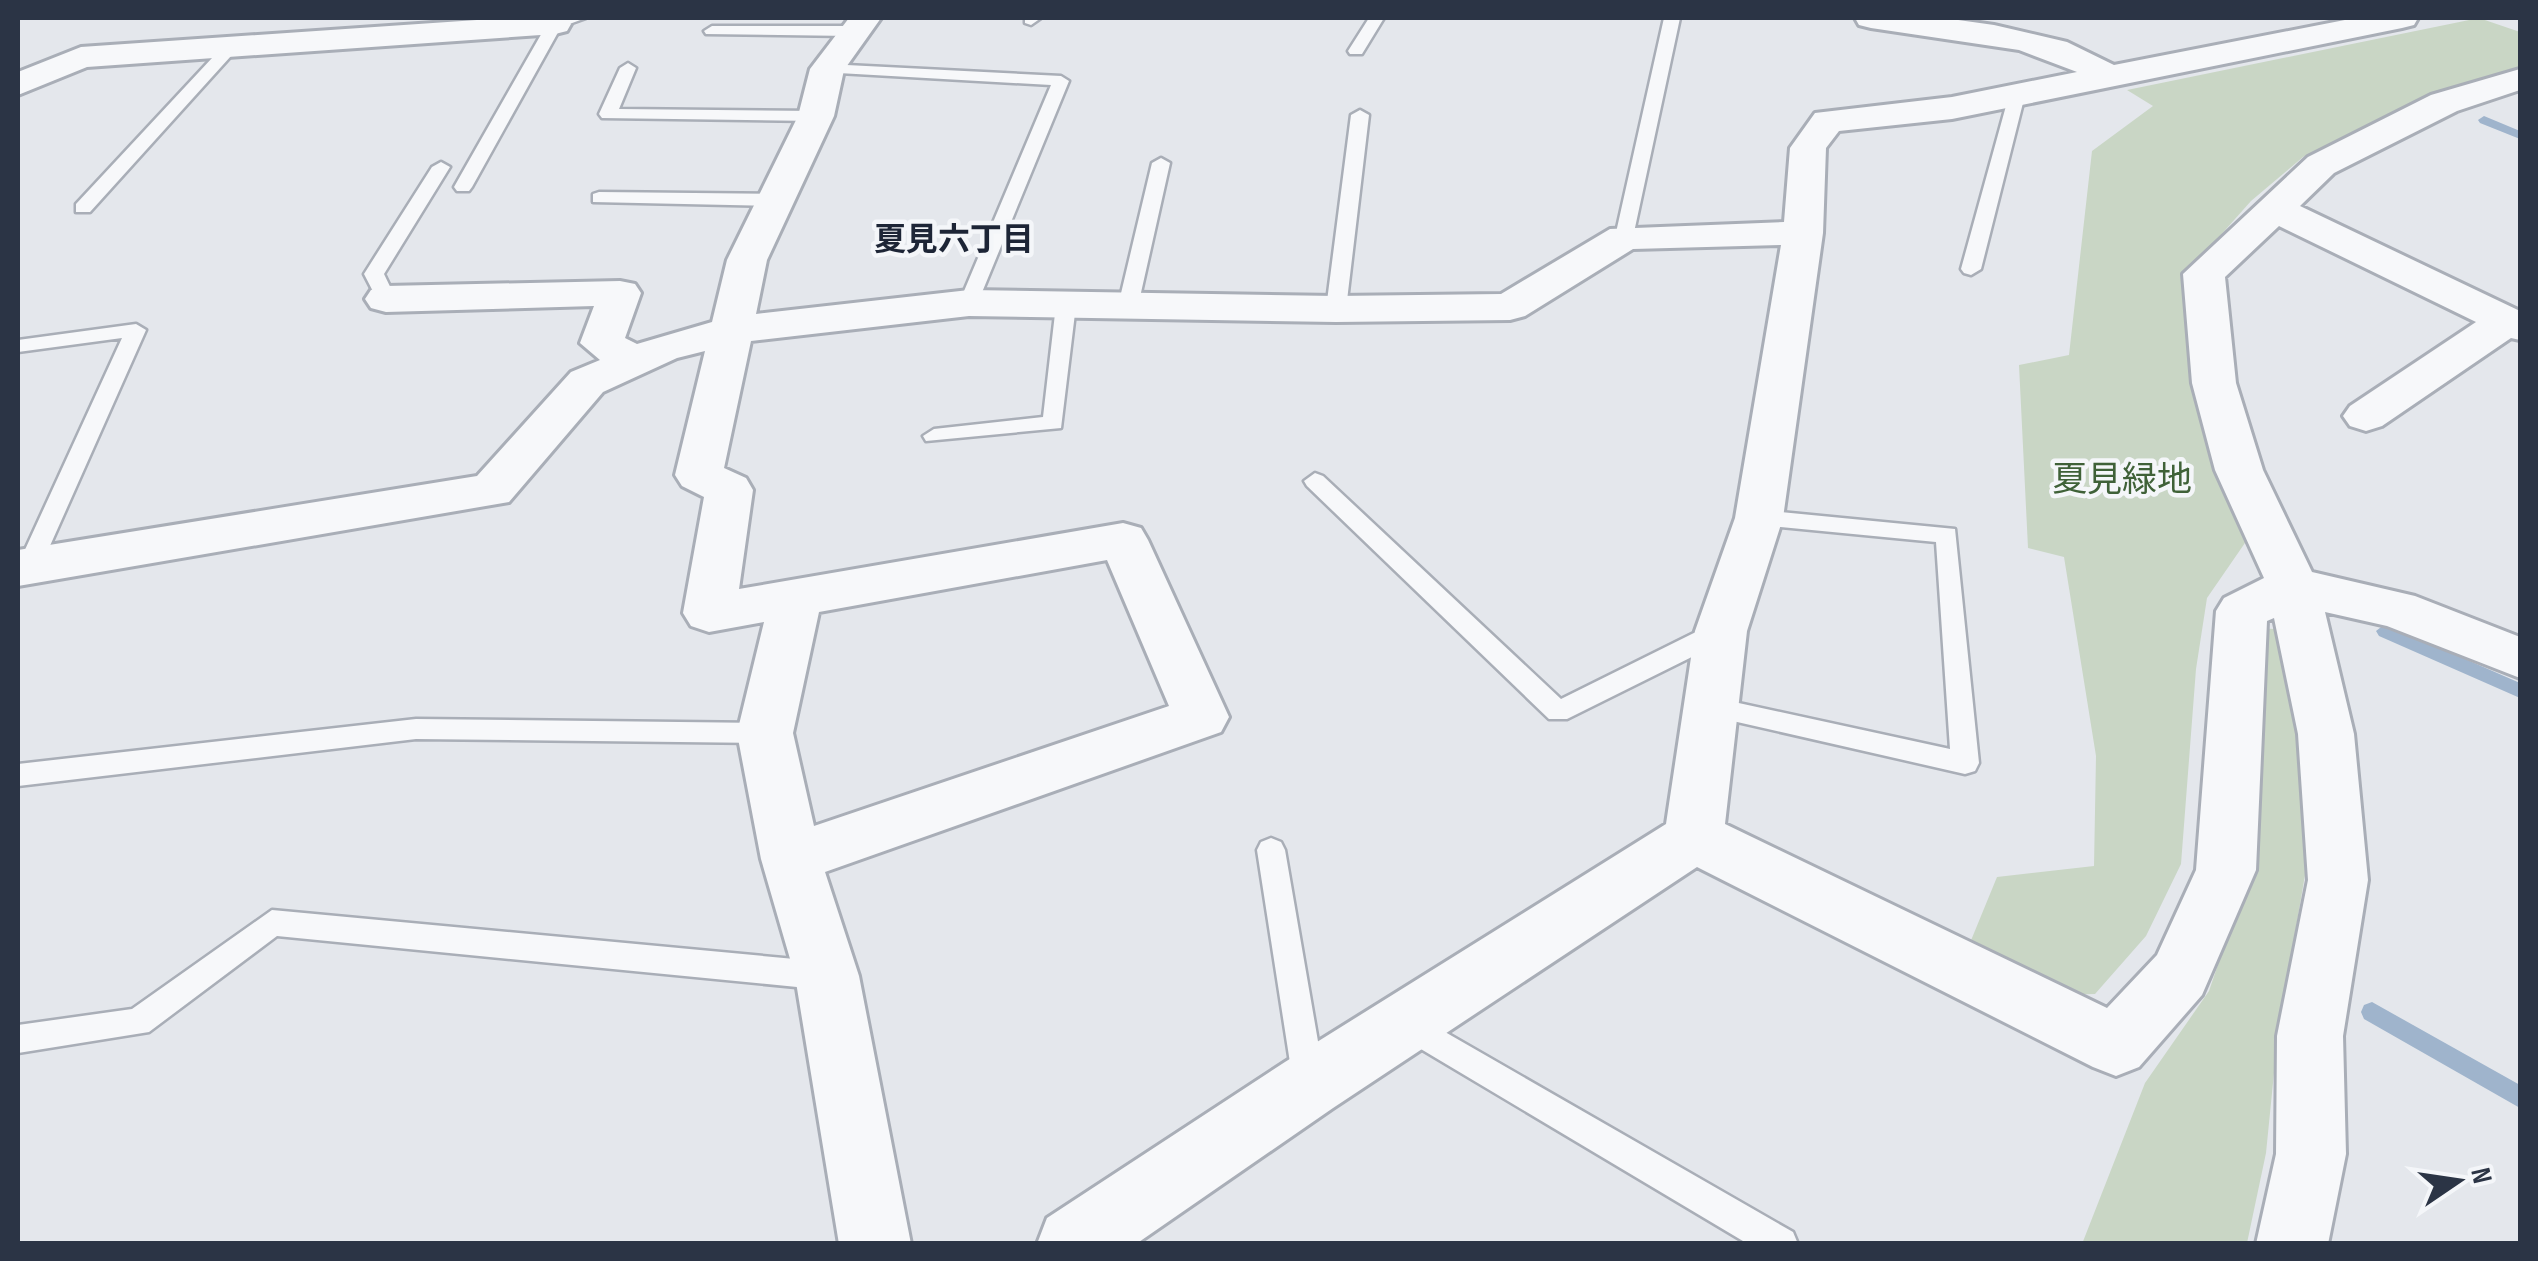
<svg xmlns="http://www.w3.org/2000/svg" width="2538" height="1261" font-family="'Sofia Sans Condensed','Noto Sans JP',sans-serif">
	<rect width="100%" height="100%" fill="#e4e7ec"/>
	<path fill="#c9d6c5" d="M2479,18L2520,32V70L2428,99L2303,157L2251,201L2187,273L2220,474L2247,540L2207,598L2196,669L2181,864L2146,936L2095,994L2054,995L1965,955L1997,877L2094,866L2096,756L2064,557L2028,548L2019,365L2069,355L2092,151L2153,106L2127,90Z
		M2256,628L2274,629L2286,641L2303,738L2305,875L2278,1033L2266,1153L2247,1243L2082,1244L2145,1083L2209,991L2248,876Z"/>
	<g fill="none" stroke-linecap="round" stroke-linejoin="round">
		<path fill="#9fb4cc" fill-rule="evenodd" d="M2484,116L2520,131V139L2480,123L2478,120Z
			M2385,624L2520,683V698L2379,636L2376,631Z
			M2372,1002L2520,1085V1108L2364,1019L2361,1012L2364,1005Z"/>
		<defs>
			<path id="lane" d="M562,18H586L561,27L472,187L469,191H457L454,187L547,24Z
				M1025,18H1041L1031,25L1025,23Z
				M1369,18H1384L1362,54H1350L1348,51Z
				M1664,18H1680L1633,237L1624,243L1615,237Z
				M712,26H851L859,31L851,36L706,34L704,31Z
				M226,43L240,46L90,212H76V204Z
				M628,63L636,68L619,109L816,111L825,116L816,121L602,118L599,114L620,68Z
				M827,64L1061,76L1069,81L976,307H962L959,303L1051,85L821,72L819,69Z
				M2017,90L2025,95L1981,269L1971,275L1964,273L1961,269L2009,95Z
				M1360,110L1369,115L1346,309L1336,315L1326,309L1351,115Z
				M1161,158L1170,163L1138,306L1128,312L1118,306L1152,163Z
				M441,162L450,167L384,274L396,299L393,303H379L364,274L432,167Z
				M599,192L776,194L785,200L776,206L593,202V194Z
				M1066,299L1076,305L1061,428L926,441L923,436L934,429L1043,417L1056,305Z
				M136,324L146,330L41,566L37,572H21L18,565L122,338L18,352V340Z
				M1315,473L1323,476L1561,699L1712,624H1730L1734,631L1730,638L1567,719H1549L1307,486L1304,481Z
				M1759,510L1955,529L1979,763L1975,771L1965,774L1702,714L1698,707L1702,700L1711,697L1950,749L1936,542L1751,524L1747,518L1751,512Z
				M416,719L765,723L774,726L778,733L774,740L765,743L416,739L18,786V764Z
				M1271,838L1281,842L1285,850L1325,1082L1320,1093L1309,1097L1298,1093L1293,1082L1257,850L1261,842Z
				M272,910L827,962L838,966L842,976L838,986L827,990L277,936L149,1032L18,1053V1025L132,1009Z
				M1405,1009L1793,1232L1798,1244H1748L1394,1033L1389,1023L1394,1013Z"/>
			<path id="street" d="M506,18H567L571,24L567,31L555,34L87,67L18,95V72L81,47Z
				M849,18H881L844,70L834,116L767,260L756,314L969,290L1336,296L1501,294L1610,229L1784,222L1790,148L1815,113L1952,97L2077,72L2019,50L1871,28L1859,25L1855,18H1944L1994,25L2067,42L2114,65L2355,18H2418L2414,25L2402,28L1952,119L1839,131L1826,148L1823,233L1783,518L1747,631L1725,824L2107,1008L2157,955L2196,870L2216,611L2224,598L2264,578L2215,470L2192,383L2183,274L2308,157L2431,95L2520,69V90L2457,111L2334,173L2300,206L2520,311V340L2511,338L2382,426L2366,431L2350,426L2343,416L2350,406L2476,322L2279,226L2225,277L2236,383L2263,470L2312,572L2415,596L2520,637V678L2387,626L2325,612L2354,734L2368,880L2343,1036L2346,1154L2328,1244H2256L2276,1154L2277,1036L2308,880L2298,734L2274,618L2267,621L2256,870L2202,995L2139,1067L2116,1076L2093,1067L1697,867L1333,1108L1136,1244H1037L1047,1218L1285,1062L1666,824L1695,631L1735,518L1781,245L1633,249L1525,316L1510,320L1336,322L969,316L751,341L724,468L746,478L753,490L739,589L1123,523L1141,528L1148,540L1229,717L1221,732L825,872L859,976L911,1244H839L795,976L761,859L737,733L764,622L709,632L691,626L683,613L704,497L682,486L675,475L705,351L677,358L603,392L509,502L18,586V550L477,476L571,372L600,360L580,343L594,306L386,312L371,308L365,299L371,290L386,286L620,281L635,284L641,293L625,338L637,344L712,322L727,260L798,116L810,69ZM1107,560L1169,706L814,826L793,733L819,612Z"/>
		</defs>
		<use href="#lane" stroke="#a9aeb7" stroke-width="5"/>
		<use href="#street" stroke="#a9aeb7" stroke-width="6"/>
		<use href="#lane" fill="#f7f8fa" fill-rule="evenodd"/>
		<use href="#street" fill="#f7f8fa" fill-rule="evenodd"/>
	</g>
	<g text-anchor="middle" stroke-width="9" stroke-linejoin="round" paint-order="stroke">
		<g font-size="32" font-weight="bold" fill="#1d2536" stroke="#f4f6f9">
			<text x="954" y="250">夏見六丁目</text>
		</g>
		<g font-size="35" fill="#3f6138" stroke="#f4f6f9">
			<text x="2122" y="491">夏見緑地</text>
		</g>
	</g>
	<rect width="2538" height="1261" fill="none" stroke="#2b3445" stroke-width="40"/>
	<g transform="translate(2458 1181) rotate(77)" stroke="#f4f6f9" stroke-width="8" paint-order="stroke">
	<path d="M0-8L18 38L0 25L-18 38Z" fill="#2b3445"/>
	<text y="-15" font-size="28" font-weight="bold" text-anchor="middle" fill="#2b3445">N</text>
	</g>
</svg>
